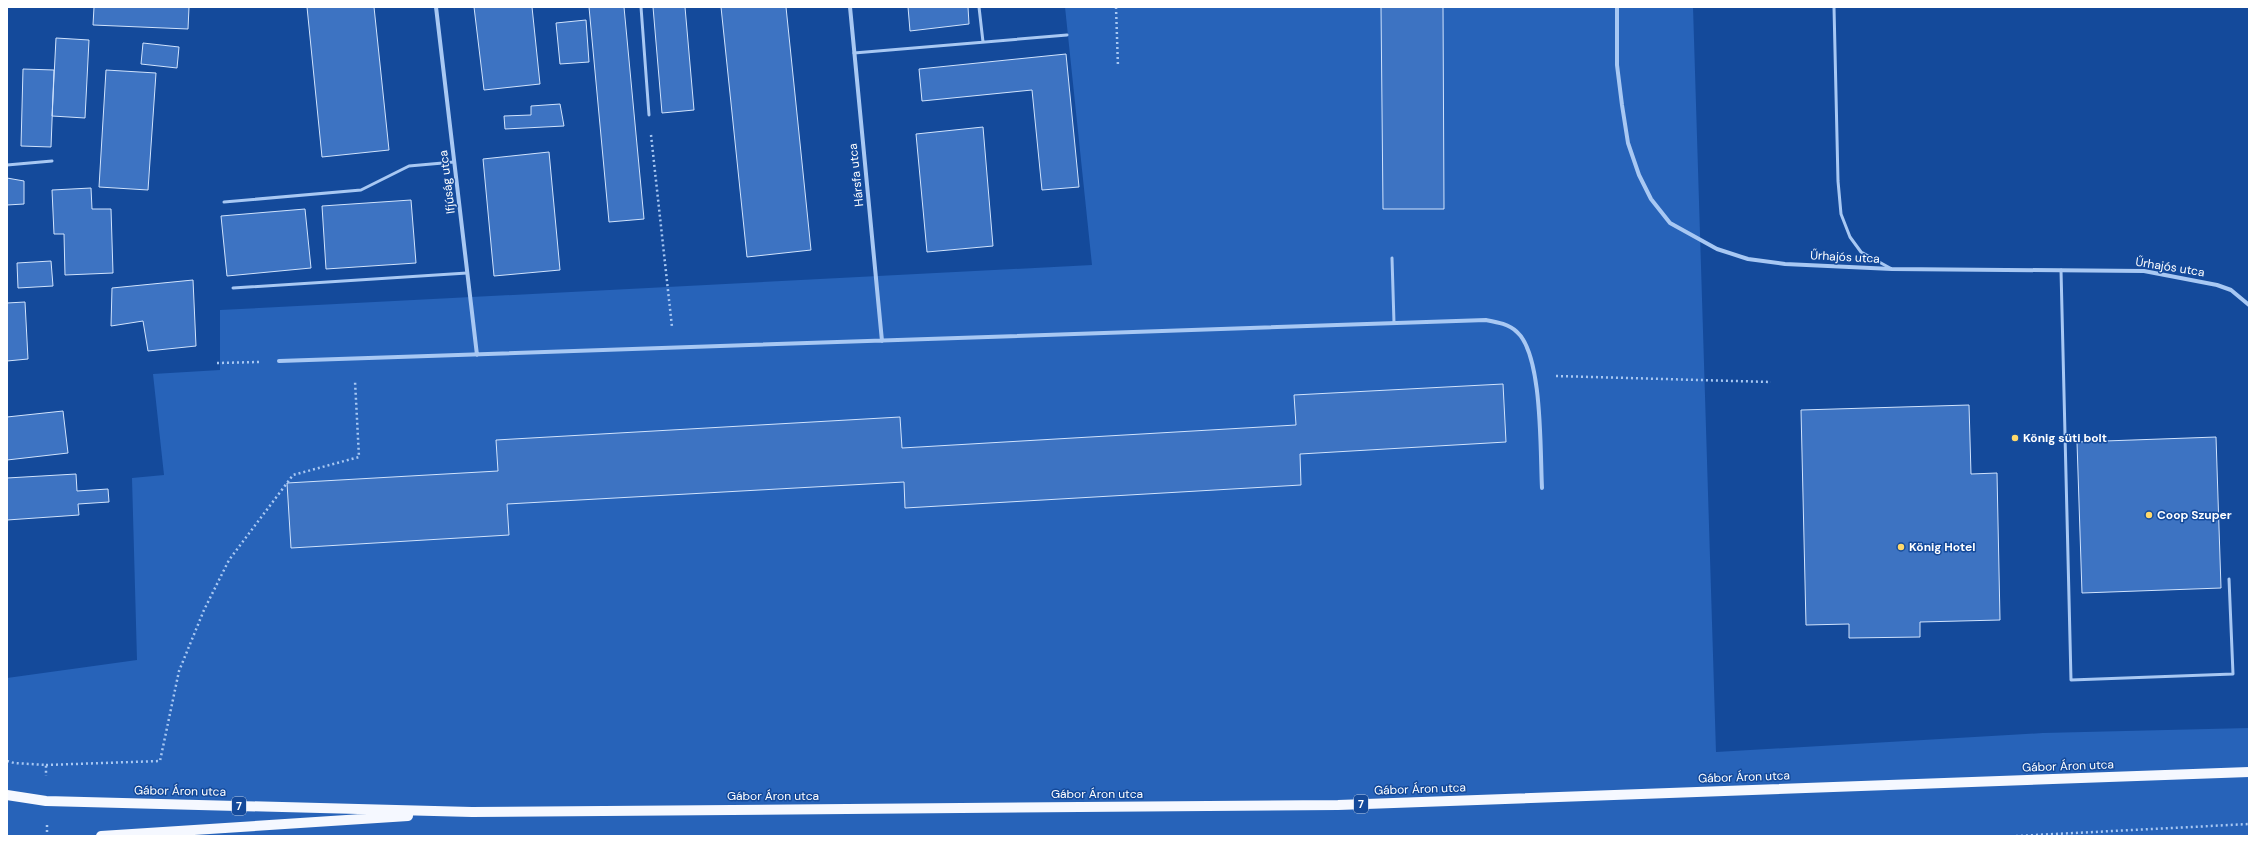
<svg xmlns="http://www.w3.org/2000/svg" width="2256" height="843" font-family="'DM Sans',sans-serif">
	<rect width="100%" height="100%" fill="#144a9b"/>
	<path fill="#2763b9" d="M1065,7H1693L1716,752L2043,733L2249,728V836H7V678L137,660L132,478L164,475L153,374L220,370V310L1092,265Z"/>
	<path fill="#3d73c2" stroke="#d0e3fd" d="M94,7H189L188,29L93,25Z
		M307,7H374L389,150L322,157Z
		M474,7H532L540,84L484,90Z
		M589,7H624L644,219L609,222Z
		M653,7H685L694,110L662,113Z
		M721,7H786L811,250L747,257Z
		M908,7H968L969,24L910,31Z
		M1381,7H1443L1444,209H1383Z
		M586,20L589,62L560,64L556,23Z
		M56,38L89,40L85,118L52,116Z
		M143,43L179,47L177,68L141,64Z
		M1066,54L1079,187L1042,190L1032,90L922,101L919,69Z
		M23,69L54,70L51,147L21,146Z
		M106,70L156,73L148,190L99,187Z
		M560,104L564,126L505,129L504,116L531,115V106Z
		M983,127L993,246L927,252L916,134Z
		M549,152L560,270L494,276L483,159Z
		M7,178L24,181V204L7,205Z
		M91,188L92,209H111L113,273L65,275L64,234H54L52,190Z
		M411,200L416,263L326,269L322,206Z
		M305,209L311,268L227,276L221,216Z
		M51,261L53,286L18,288L17,263Z
		M193,280L196,346L148,351L143,321L111,326L112,288Z
		M25,302L28,359L7,361V303Z
		M1503,384L1506,442L1300,454L1301,485L905,508L904,482L507,504L509,535L291,548L287,483L498,471L496,440L900,417L902,448L1296,425L1294,395Z
		M1969,405L1971,474L1997,473L2000,620L1920,622V637L1849,638V624L1806,625L1801,410Z
		M63,411L68,453L7,460V417Z
		M2216,437L2221,588L2082,593L2077,442Z
		M76,474L77,491L108,489L109,502L78,504L79,515L7,520V478Z"/>
	<g fill="none" stroke-linecap="round" stroke-linejoin="round">
		<path stroke="#a8c8f3" stroke-width="2.5" stroke-dasharray="2 3" stroke-linecap="butt" d="M1116,7L1118,67
			M651,135L672,327
			M217,363L259,362
			M1556,376L1771,382
			M7,761L14,763L46,765V776
			M46,765L160,761L179,671L204,610L229,560L293,475L359,457L355,381
			M47,825V836
			M2016,836L2249,824"/>
		<path stroke="#a8c8f3" stroke-width="3" d="M641,7L649,115
			M979,7L983,42
			M1834,7L1838,181L1841,214L1850,237L1861,252L1890,268
			M854,53L1067,35
			M7,165L52,161
			M224,202L361,190L409,166L454,162
			M1392,258L1394,323
			M2061,270L2071,680L2233,674L2229,579
			M233,288L467,273"/>
		<path stroke="#a8c8f3" stroke-width="4" d="M436,7L477,355
			M850,7L882,341
			M1617,7V65L1622,105L1628,143L1639,175L1651,199L1670,223L1717,249L1748,259L1785,264L1892,269L2144,271L2217,285L2231,290L2249,305
			M279,361L1486,320C1497,322 1509,324 1517,332C1543,355 1540,453 1542,488"/>
		<path stroke="#f5f8ff" stroke-width="10" d="M7,795L46,801L472,812L1338,805L2249,772
			M101,836L408,816"/>
	</g>
	<g fill="#ffd96b" stroke="#144a9b" stroke-width="1.5">
		<circle cx="2015" cy="438" r="4"/>
		<circle cx="2149" cy="515" r="4"/>
		<circle cx="1901" cy="547" r="4"/>
	</g>
	<g text-anchor="middle" stroke-width="3" stroke-linejoin="round" paint-order="stroke">
		<g fill="#144a9b" stroke="#b8c9e1" stroke-width="1">
			<rect x="1354" y="795" width="14" height="18" rx="3"/>
			<rect x="232" y="797" width="14" height="18" rx="3"/>
		</g>
		<g font-size="11" font-weight="bold" fill="#fff">
			<text x="1361" y="808">7</text>
			<text x="239" y="810">7</text>
		</g>
		<g font-size="12" fill="#fff" stroke="#144a9b">
			<text transform="translate(856 175) rotate(-96)" y="4">Hársfa utca</text>
			<text transform="translate(447 182) rotate(-97)" y="4">Ifjúság utca</text>
			<text transform="translate(1845 257) rotate(3)" y="4">Űrhajós utca</text>
			<text transform="translate(2170 267) rotate(9)" y="4">Űrhajós utca</text>
			<text transform="translate(2068 766) rotate(-2)" y="4">Gábor Áron utca</text>
			<text transform="translate(1744 777) rotate(-2)" y="4">Gábor Áron utca</text>
			<text transform="translate(1420 789) rotate(-2)" y="4">Gábor Áron utca</text>
			<text transform="translate(180 791) rotate(1)" y="4">Gábor Áron utca</text>
			<text x="1097" y="798">Gábor Áron utca</text>
			<text x="773" y="800">Gábor Áron utca</text>
		</g>
		<g font-size="12" font-weight="bold" fill="#fff" stroke="#144a9b" text-anchor="start">
			<text x="2023" y="442">König süti bolt</text>
			<text x="2157" y="519">Coop Szuper</text>
			<text x="1909" y="551">König Hotel</text>
		</g>
	</g>
	<rect width="2256" height="843" fill="none" stroke="#ffffff" stroke-width="16"/>
</svg>
